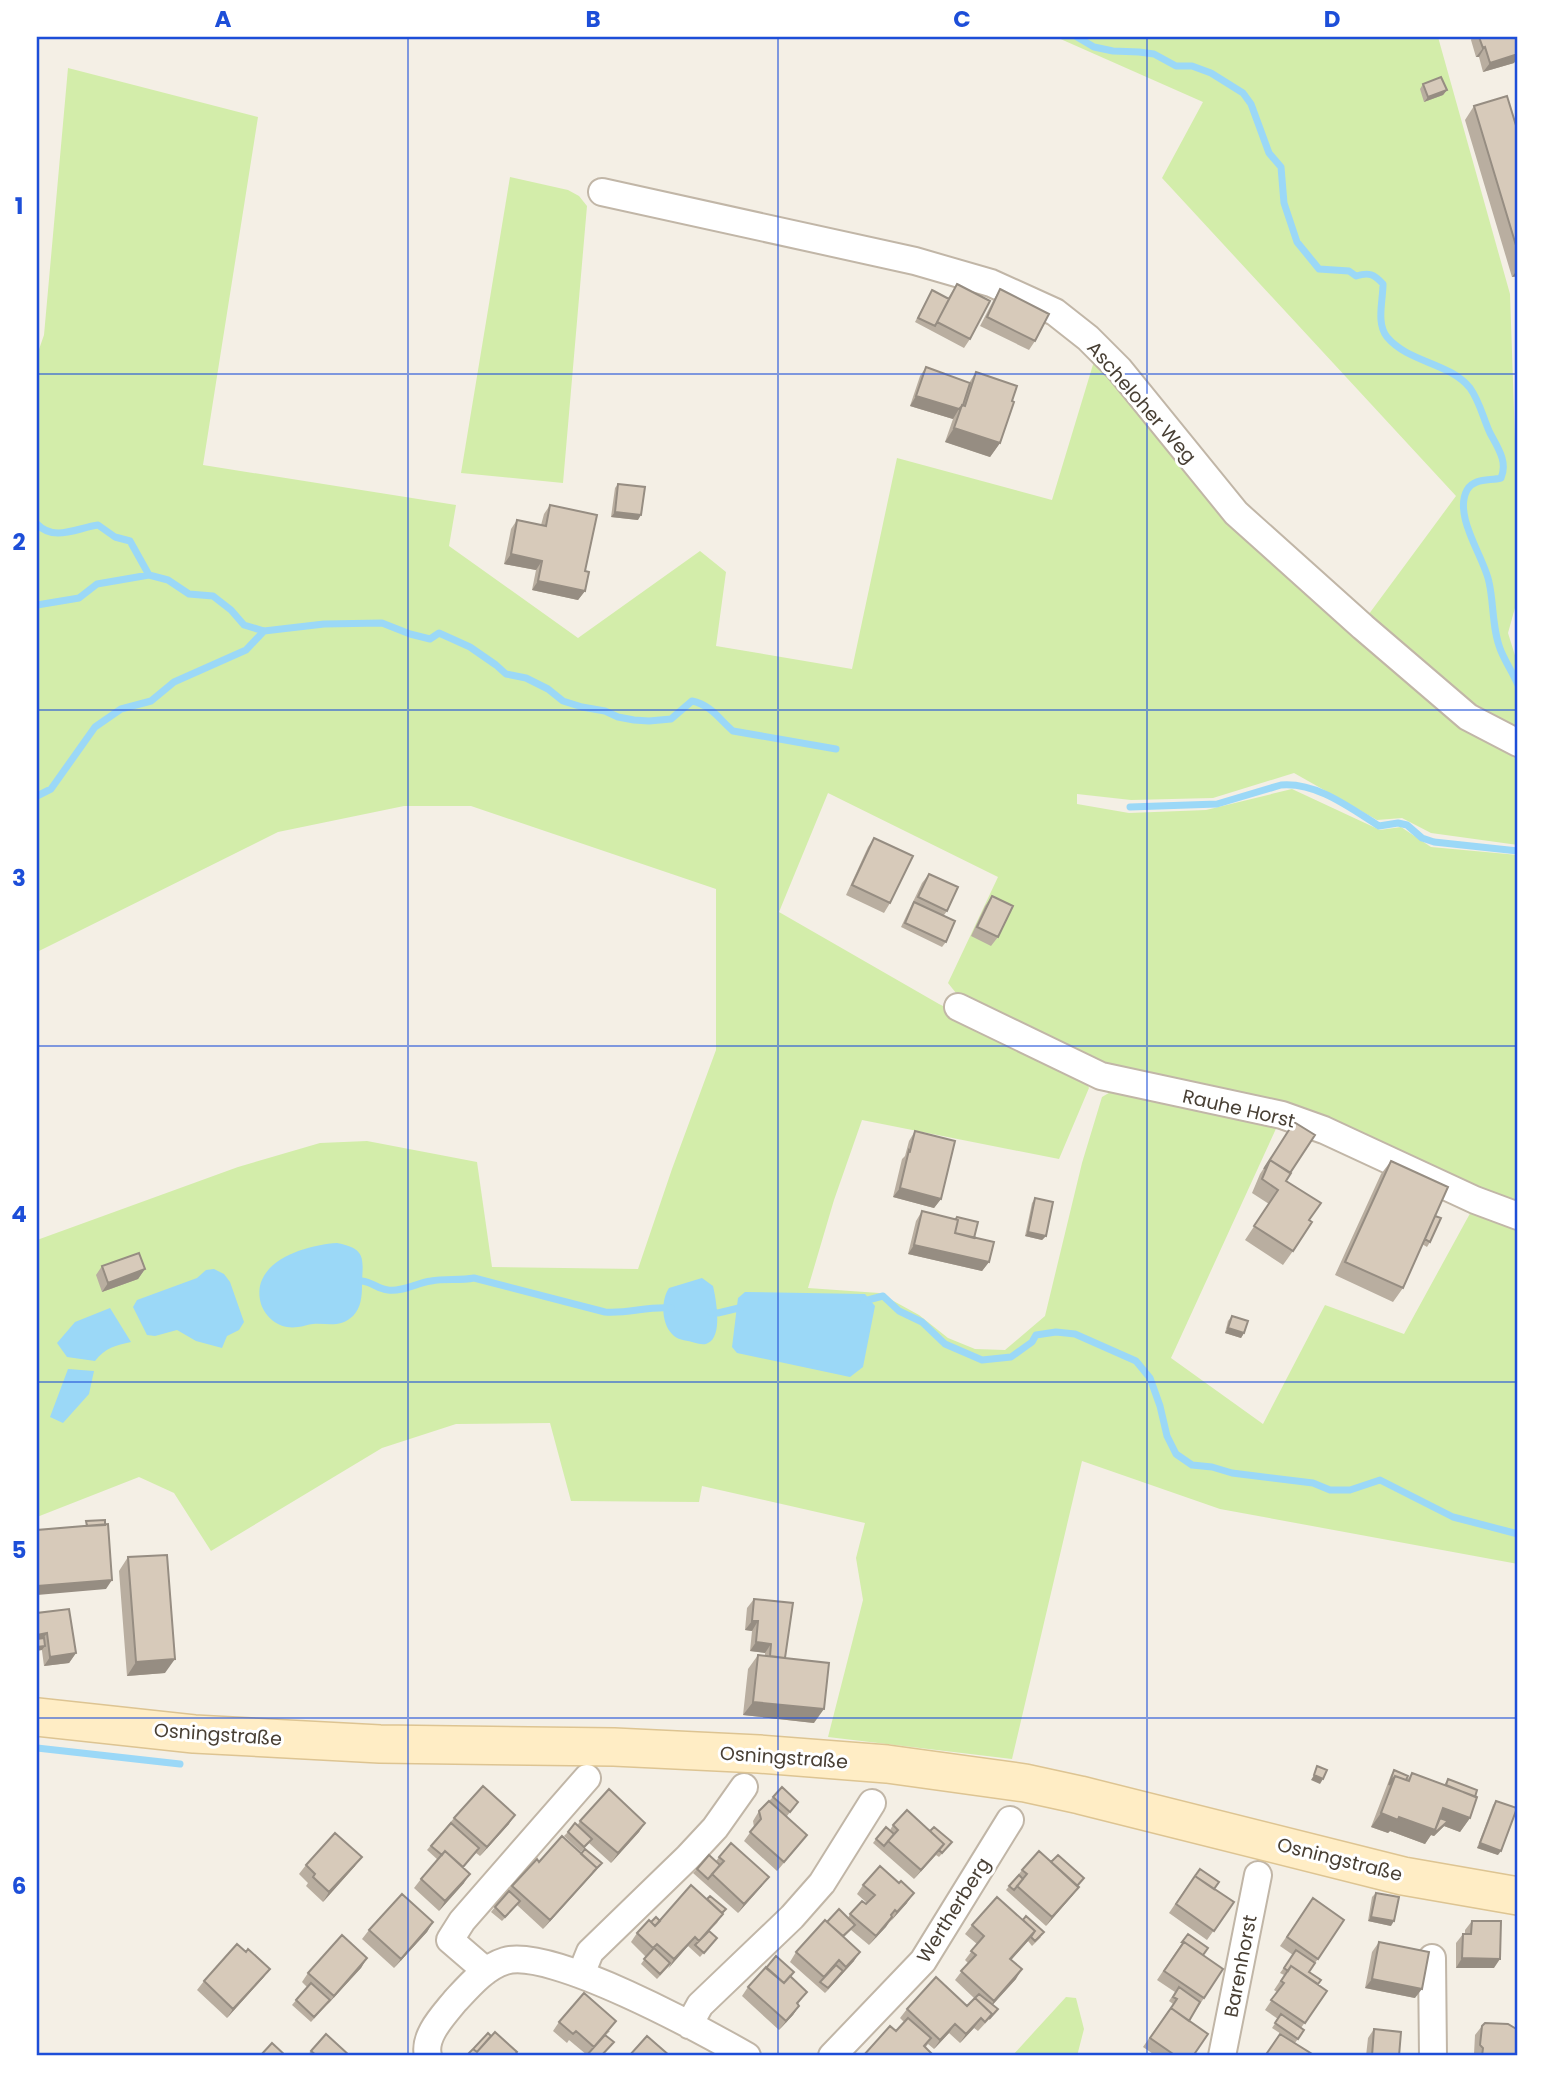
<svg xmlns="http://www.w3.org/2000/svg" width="1555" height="2093" font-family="Poppins,sans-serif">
	<rect width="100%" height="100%" fill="#f4efe5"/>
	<path fill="#d3edaa" d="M1056,37H1438L1510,294L1518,526V597L1508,633L1518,665V732L1473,708L1366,618L1456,496L1162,178L1203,102Z
		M68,68L258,117L203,465L456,505L449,546L578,638L700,551L726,572L716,646L852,669L897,458L1052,500L1095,358L1112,376L1223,511L1358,634L1464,724L1518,753V845L1431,833L1402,818L1377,820L1294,773L1213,798L1131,800L1077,794V804L1129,813L1206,810L1292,789L1380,830L1401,827L1431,847L1518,855V1208L1285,1109L1077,1057L960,998L948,983L998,877L828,793L779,912L939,1004L1084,1077L1089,1088L1059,1159L862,1120L834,1200L808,1288L879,1293L919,1315L948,1338L975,1349L1005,1350L1045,1316L1082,1163L1102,1097L1119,1087L1280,1120L1171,1358L1263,1424L1325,1305L1404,1334L1473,1208L1518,1225V1564L1220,1509L1082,1461L1012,1759L828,1737L863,1600L856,1558L865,1523L702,1486L699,1502L571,1501L550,1423L456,1424L382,1448L211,1551L174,1493L139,1477L37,1517V1240L238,1167L320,1143L367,1141L477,1162L492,1267L638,1269L672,1169L716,1050V889L471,806H404L278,832L37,952V355L44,335Z
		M510,177L568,190L579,196L587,206L563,483L461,473Z
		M1066,1997L1076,1998L1084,2029L1077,2056H1012Z"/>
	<path fill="#9bd8f7" d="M337,1243C369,1249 362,1261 362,1286C362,1296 361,1308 353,1316C340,1328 329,1323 313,1324C308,1324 303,1327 298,1327C281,1330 266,1319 261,1304C249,1262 305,1245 337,1243Z
		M214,1269L224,1274L230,1282L244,1322L239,1330L227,1336L222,1348L196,1341L177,1330L155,1336L147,1335L133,1307L137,1300L197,1278L206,1270Z
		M702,1278L713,1286C716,1299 723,1336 708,1343C704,1346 697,1343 692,1342C685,1340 677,1340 672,1334C661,1323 661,1300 669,1288Z
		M745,1292L865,1294L875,1306L863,1367L850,1377L737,1353L732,1347L738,1298Z
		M110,1308L131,1342C116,1345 105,1348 95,1361L67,1357L57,1343L75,1322Z
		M68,1369L94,1371L89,1394L63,1423L50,1417Z"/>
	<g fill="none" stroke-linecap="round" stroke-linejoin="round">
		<path stroke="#9bd8f7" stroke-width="7" d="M1077,37L1094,47L1113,51L1139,52L1154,54L1176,66H1192L1211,73L1243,93L1251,104L1269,153L1281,167L1284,203L1297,242L1319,269L1349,271L1356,276C1369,272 1374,274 1383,284C1383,301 1376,323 1387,337C1409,363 1449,362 1470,388C1480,402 1483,418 1490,433C1498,448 1508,462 1501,478C1489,481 1474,478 1467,490C1453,516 1484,557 1489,582C1494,604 1492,630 1501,651C1506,663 1513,673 1518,685
			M37,524C54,542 77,528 98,525L115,537L130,541L149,575
			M37,605L79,598L97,584L149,575L168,580L189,594L213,596L231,610L244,625L264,631L324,624L382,623L410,634L430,639L439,633L470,647L496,665L506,674L526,678L548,689L563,701L582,707L605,711L618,717L634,720L649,721L671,719L692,701C711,705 719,719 733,731L836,749
			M37,796L51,789L95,727L121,709L151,701L174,682L246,650L264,631
			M1130,807L1217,804L1281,785C1317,782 1350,808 1379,826L1398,823L1407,825L1422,838L1434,842L1518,851
			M362,1281C372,1282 378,1289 388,1290C403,1292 416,1283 431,1281C445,1278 460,1281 474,1278L605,1312C627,1314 648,1306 671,1308
			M864,1301L883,1296L899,1311L922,1322L945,1344L982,1360L1011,1357L1032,1342L1036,1335L1056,1332L1075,1334L1136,1361L1150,1378L1160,1406L1167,1436L1176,1454L1192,1465L1212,1467L1232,1473L1313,1483L1330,1490H1350L1380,1480L1453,1517L1518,1534
			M711,1312L718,1313L743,1307
			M37,1748L180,1764"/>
		<defs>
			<path id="street" d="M602,192L915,261L991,283L1055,312L1088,338L1119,369L1236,513L1363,627L1468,717L1518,743
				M958,1007L1101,1076L1282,1115L1324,1130L1475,1200L1518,1216
				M1432,1958L1433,2056
				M486,1971L450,1940L462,1921L587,1778
				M581,1974L590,1952L688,1857L715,1828L744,1787
				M689,2025L700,2005L792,1917L822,1883L872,1803
				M428,2056C423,2036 443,2016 455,2001C469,1986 485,1967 505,1961C551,1947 703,2031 747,2056
				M832,2056L923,1961L1010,1820
				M1222,2056L1258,1875"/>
			<path id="secondary" d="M37,1717L194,1734L380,1744L614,1747L759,1754L887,1764L1025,1783L1080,1795L1403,1876L1518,1896"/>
		</defs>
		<use href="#street" stroke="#c1b6a7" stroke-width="30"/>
		<use href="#secondary" stroke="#ddc492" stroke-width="40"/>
		<use href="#street" stroke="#fff" stroke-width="26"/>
		<use href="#secondary" stroke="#ffedc5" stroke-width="37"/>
	</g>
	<path fill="#b9aea0" d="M1472,37H1518L1517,44L1518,56L1514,63L1483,72L1479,57H1476L1471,40Z
		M1423,84L1447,90L1443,95L1424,102L1420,89Z
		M1474,106L1518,132V276L1512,277L1465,120Z
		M957,284L970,339L964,348L915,322L932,290L948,298Z
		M1000,289L1035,341L1029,350L980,326L994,299Z
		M926,367L969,383L976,372L1000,443L990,457L945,442L953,419L910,406L920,376Z
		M618,484L638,520L611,517L615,488Z
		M550,505L585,571V591L578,600L532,590L536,570L504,564L511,529L517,520L541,525L544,514Z
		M874,838L890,903L884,913L846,895L868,847Z
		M929,874L947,911L944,915L946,942L942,947L901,927L922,883Z
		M992,896L998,937L991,946L971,936L985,906Z
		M1294,1122L1286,1181L1309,1220L1293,1251L1283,1265L1245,1240L1269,1204L1252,1193L1260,1174Z
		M915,1131L941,1199L934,1208L893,1197L902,1159L905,1156L909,1141Z
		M1391,1161L1435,1216L1430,1242L1427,1247L1422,1244L1403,1288L1393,1302L1335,1275L1381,1174Z
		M1035,1198L1046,1236L1042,1240L1025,1236L1032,1203Z
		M922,1211L955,1219L957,1217L974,1238L989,1262L982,1271L908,1254L916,1221Z
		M102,1266L145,1269L138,1279L102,1292L96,1275Z
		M1232,1316L1244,1333L1241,1338L1225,1333L1228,1321Z
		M128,1557L165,1673L127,1676L119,1571Z
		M754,1599L785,1658L814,1723L743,1715L748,1669L758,1655L765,1656V1653L750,1651L752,1631L745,1630L747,1608Z
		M37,1613L76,1653L69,1663L44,1666Z
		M1394,1770L1407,1780L1412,1773L1444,1785L1448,1779L1475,1797L1470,1818L1460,1832L1444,1826L1434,1836L1431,1835L1425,1844L1390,1831L1388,1833L1371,1827L1391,1775Z
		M773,1797L798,1802L787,1816L800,1844L777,1871L744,1841L754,1827L753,1821L759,1811Z
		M1496,1801L1498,1855L1477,1848L1493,1805Z
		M454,1818L509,1824L480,1856L476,1853L463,1867L464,1883L439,1911L414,1888L421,1879L438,1860L427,1850Z
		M580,1821L645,1823L639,1832L611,1863L589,1843L581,1852L564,1836L568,1832L577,1826Z
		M893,1825L948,1847L939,1857L936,1855L937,1854L914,1879L873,1843L876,1839L890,1830Z
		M581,1854L598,1868L543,1929L517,1905L502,1921L491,1912L512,1886L539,1862Z
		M719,1857L762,1886L738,1913L693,1873L697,1869L716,1861Z
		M306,1865L355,1866L323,1902L306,1886L308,1883L299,1874Z
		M1022,1870L1078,1886L1072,1896L1046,1926L1006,1890Z
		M863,1885L907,1903L869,1945L851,1930L844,1937L854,1961L825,1993L790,1962L796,1952L827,1922L848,1918L850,1914L866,1904L867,1903L857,1894Z
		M1188,1885L1214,1889L1234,1902L1207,1940L1169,1913Z
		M1376,1893L1391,1926L1368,1921L1372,1897Z
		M1313,1898L1344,1920L1309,1972L1318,1984L1327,1991L1301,2028L1304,2030L1295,2043L1272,2028L1278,2019L1265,2010L1277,1992L1274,1990L1284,1975L1280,1973L1293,1955L1280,1946Z
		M707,1899L726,1909L717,1923L709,1931L717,1938L700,1957L688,1946L657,1979L641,1964L646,1957L631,1942L637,1933L651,1922L660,1921Z
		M1472,1921L1494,1968H1456V1943L1463,1934H1465V1930Z
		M433,1922L427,1932L394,1968L362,1939L369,1930Z
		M972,1925L1041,1937L1032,1946L1028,1941L1011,1960L1016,1979L992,2005L998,2009L994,2014L978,2031L974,2028L960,2043L949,2033L934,2049L928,2044L925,2048L931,2056H863L890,2026L896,2031L904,2022L900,2018L907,2009L967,2006L974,1998L955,1980L968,1963L965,1960L977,1944L965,1934Z
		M1188,1934L1203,1955L1223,1969L1189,2021L1193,2056H1156L1143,2047L1173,2004L1169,2001L1175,1992L1157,1980Z
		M1379,1942L1415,1998L1365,1988L1372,1952Z
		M246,1952L270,1969L263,1978L227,2018L197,1990L204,1981Z
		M367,1958L361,1968L311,2022L292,2005L307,1987L302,1982L308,1973Z
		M794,1972L791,1977L807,1992L798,2004L799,2006L793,2015L779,2030L742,1996L748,1987Z
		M559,2022L610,2031L606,2035L611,2046L587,2055L569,2040L567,2043L553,2031Z
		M1482,2026L1518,2056H1475L1474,2054L1475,2035Z
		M1374,2029L1399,2056H1366L1368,2038Z
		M311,2051L350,2056H307Z"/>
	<path fill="#968d82" d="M1485,47L1479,57H1476L1483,48Z
		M1518,54V56L1514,63L1483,72L1490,63Z
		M1447,90L1443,95L1424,102L1428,97Z
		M1518,269V276L1512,277Z
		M916,396L959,409L953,419L910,406Z
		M954,428L1000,443L990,457L945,442Z
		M615,512L641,515L638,520L611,517Z
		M511,554L542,561L536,570L504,564Z
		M538,581L585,591L578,600L532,590Z
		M900,1188L941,1199L934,1208L893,1197Z
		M1028,1232L1046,1236L1042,1240L1025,1236Z
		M914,1245L989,1262L982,1271L908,1254Z
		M145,1269L138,1279L102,1292L108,1283Z
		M1228,1328L1244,1333L1241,1338L1225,1333Z
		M112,1580L106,1589L37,1595V1586Z
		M752,1621H758L752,1631L745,1630Z
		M47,1633L41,1642L37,1643V1635Z
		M756,1642L771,1644L765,1653L750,1651Z
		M45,1646L42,1650L37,1651V1647Z
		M76,1653L69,1663L44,1666L50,1657Z
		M175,1659L165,1673L127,1676L136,1662Z
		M753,1702L824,1709L814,1723L743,1715Z
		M1314,1775L1323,1779L1320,1784L1311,1780Z
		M1443,1808L1470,1818L1460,1832L1444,1826L1434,1836L1431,1835L1425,1844L1390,1831L1388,1833L1371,1827L1381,1813L1435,1822Z
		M515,1815L509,1824L480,1856L487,1847Z
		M645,1823L639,1832L611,1863L618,1853Z
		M1480,1843L1501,1851L1498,1855L1477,1848Z
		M944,1844L937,1853L914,1879L921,1870Z
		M362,1857L355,1866L323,1902L329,1892Z
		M602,1863L598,1868L543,1929L550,1920Z
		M470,1874L464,1883L439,1911L445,1901Z
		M769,1877L762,1886L738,1913L744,1904Z
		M1079,1887L1072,1896L1046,1926L1052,1917Z
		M914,1893L907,1903L891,1921L897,1912Z
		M892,1917L886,1927L869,1945L876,1936Z
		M1371,1917L1394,1921L1391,1926L1368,1921Z
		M433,1922L427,1932L394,1968L401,1959Z
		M1035,1931L1029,1940L1004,1968L1010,1959Z
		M695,1937L688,1946L668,1969L674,1959Z
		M860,1952L854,1961L825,1993L846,1967Z
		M367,1958L361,1968L327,2005L334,1996Z
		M1462,1958L1500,1959L1494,1968H1456Z
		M270,1969L263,1978L227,2018L233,2009Z
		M1022,1969L1016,1979L988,2010L994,2001Z
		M1372,1979L1422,1989L1415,1998L1365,1988Z
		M799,2006L793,2015L779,2030L786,2021Z
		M981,2018L974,2028L960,2043L966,2034Z
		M955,2024L949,2033L934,2049L940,2040Z"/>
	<path fill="#d7caba" stroke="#968d82" stroke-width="2" d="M1479,37H1518V41H1517L1518,46V54L1490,63L1485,47L1483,48Z
		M1441,77L1447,90L1428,97L1423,84Z
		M1507,96L1518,132V252L1474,106Z
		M957,284L990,301L970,339L937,322Z
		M1000,289L1049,314L1035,341L987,317Z
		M932,290L949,299L935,326L918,318Z
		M926,367L970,383L963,405L959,409L916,396Z
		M976,372L1017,386L1012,401L1014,402L1000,443L954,428L962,405L965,406Z
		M618,484L645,487L641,515L615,512Z
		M550,505L597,515L585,571L589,572L585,591L538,581L542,561L511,554L517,520L546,526Z
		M874,838L913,856L890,903L852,885Z
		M929,874L958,887L947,911L918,897Z
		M992,896L1013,906L998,937L977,927Z
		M914,902L955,921L946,942L905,923Z
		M1294,1122L1315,1135L1290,1173L1270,1160L1264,1169Z
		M915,1131L955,1141L941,1199L900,1188L909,1150L910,1151Z
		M1270,1160L1291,1173L1286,1181L1321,1203L1309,1220L1312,1222L1293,1251L1254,1226L1278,1190L1262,1179Z
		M1391,1161L1448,1187L1403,1288L1345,1262Z
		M1035,1198L1053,1202L1046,1236L1028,1232Z
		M922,1211L958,1220L955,1233L994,1242L989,1262L914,1245Z
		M1435,1216L1441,1218L1430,1242L1425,1239Z
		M957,1217L978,1222L974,1238L955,1233L958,1220L956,1219Z
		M139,1253L145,1269L108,1283L102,1266Z
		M1232,1316L1248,1321L1244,1333L1228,1328Z
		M105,1520V1525L87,1526L86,1521Z
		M108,1524L112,1580L37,1586V1530Z
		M167,1555L175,1659L136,1662L128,1557Z
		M754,1599L793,1603L785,1658L770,1656L771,1644L756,1642L758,1621H752Z
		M69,1609L76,1653L50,1657L47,1633L37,1635V1613Z
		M44,1638L45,1646L37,1647V1639Z
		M758,1655L829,1663L824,1709L753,1702Z
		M1317,1766L1327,1770L1323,1779L1314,1775Z
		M1394,1770L1408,1776L1406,1780L1395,1776L1389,1785Z
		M1412,1773L1477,1797L1470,1818L1443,1808L1435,1830L1399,1817L1398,1820L1381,1813L1395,1776L1409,1781Z
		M1448,1779L1477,1790L1475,1797L1446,1785Z
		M483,1786L515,1815L487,1847L454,1818Z
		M782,1787L798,1802L790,1812L773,1797Z
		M609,1789L645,1823L618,1853L580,1821Z
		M769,1801L807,1835L784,1862L750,1832L761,1819L759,1811Z
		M1496,1801L1517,1808L1501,1851L1480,1843Z
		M907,1810L944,1844L921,1870L888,1841L898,1830L893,1825Z
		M1440,1818L1448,1821L1437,1831L1435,1830Z
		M451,1823L479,1848L463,1867L445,1851L442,1855L431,1846Z
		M575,1823L592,1839L584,1847L568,1832Z
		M886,1827L894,1834L884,1846L876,1839Z
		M934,1827L952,1842L942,1853L939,1850L944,1844L930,1831Z
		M335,1833L362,1857L329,1892L313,1877L315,1874L306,1865Z
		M562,1836L597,1868L550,1920L512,1886L537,1859L539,1862Z
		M731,1843L769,1877L744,1904L712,1874L724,1861L719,1857Z
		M585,1849L602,1863L593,1872L597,1868L581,1854Z
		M445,1851L470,1874L445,1901L421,1879Z
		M1039,1851L1079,1887L1052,1917L1017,1886L1027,1874L1022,1870Z
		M709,1855L720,1865L708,1879L697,1869Z
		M1058,1855L1084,1878L1077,1886L1051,1862Z
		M880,1866L899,1883L901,1881L914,1893L897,1912L895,1910L891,1915L892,1917L876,1936L850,1914L862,1901L866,1904L875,1895L863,1885Z
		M1200,1869L1219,1882L1214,1889L1195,1876Z
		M1019,1875L1023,1879L1014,1890L1009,1886Z
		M1195,1876L1234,1902L1214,1931L1176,1904Z
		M691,1885L723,1914L699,1941L695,1937L674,1959L657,1944L653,1948L637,1933L649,1920L655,1926Z
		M509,1891L520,1901L505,1917L495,1907Z
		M1376,1893L1399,1897L1394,1921L1371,1917Z
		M402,1894L433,1922L401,1959L369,1930Z
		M710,1896L726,1909L722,1913L707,1899Z
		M997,1897L1035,1931L1010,1959L1022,1969L994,2001L961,1971L976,1955L971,1951L984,1936L972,1925Z
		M1313,1898L1344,1920L1318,1959L1287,1937Z
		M839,1909L855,1925L843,1936L827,1922Z
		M1026,1916L1044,1932L1035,1941L1031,1937L1035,1931L1023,1920Z
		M656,1917L660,1921L655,1926L651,1922Z
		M825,1920L860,1952L846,1967L839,1960L824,1977L796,1952Z
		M1472,1921H1501L1500,1959L1462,1958L1463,1934H1471Z
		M709,1931L717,1938L704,1953L695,1945Z
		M1188,1934L1208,1948L1203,1955L1184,1942H1182Z
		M342,1935L367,1958L334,1996L308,1973Z
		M1184,1942L1223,1969L1204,1998L1164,1971Z
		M1379,1942L1429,1952L1422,1989L1372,1979Z
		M237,1944L246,1952L248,1949L270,1969L233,2009L204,1981Z
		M654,1948L670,1963L660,1974L644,1959Z
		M1296,1950L1315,1963L1309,1972L1321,1980L1318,1984L1291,1966L1288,1971L1284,1968Z
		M776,1956L794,1972L784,1983L766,1968Z
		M836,1965L843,1971L828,1988L820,1982Z
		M1291,1966L1327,1991L1305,2023L1271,2000L1284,1983L1281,1981Z
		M766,1967L784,1983L790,1976L807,1992L797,2003L799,2006L786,2021L748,1987Z
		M936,1977L967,2006L975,1998L992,2014L985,2022L981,2018L966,2034L955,2024L940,2040L907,2009Z
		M311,1983L330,2000L314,2017L296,2000Z
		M1179,1987L1200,2002L1189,2021L1171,2008L1177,1999L1173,1997Z
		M584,1993L616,2021L594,2047L576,2031L573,2034L559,2022Z
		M979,1994L998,2009L989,2019L992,2014L975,1998Z
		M1171,2008L1208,2034L1193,2056H1176L1150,2038Z
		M1281,2014L1304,2030L1298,2039L1275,2023Z
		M908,2018L931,2038L924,2046L932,2054L931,2056H863L890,2026L896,2031Z
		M1485,2023L1508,2024L1518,2030V2056H1482L1483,2048L1480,2045L1482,2026Z
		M1374,2029L1401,2032L1399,2056H1372Z
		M495,2032L517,2052L514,2056H466L473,2049L477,2052Z
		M488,2033L491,2036L477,2052L473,2049Z
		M326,2034L350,2056H317L311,2051Z
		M1280,2034L1312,2054L1310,2056H1265Z
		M605,2035L614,2042L601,2056H586Z
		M647,2036L670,2056H629Z
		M272,2043L286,2056H260Z"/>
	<path fill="none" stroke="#1d4ed8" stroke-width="2" stroke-opacity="0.55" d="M408,37V2056M778,37V2056M1147,37V2056M37,374H1518M37,710H1518M37,1046H1518M37,1382H1518M37,1718H1518"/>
	<g text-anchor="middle" stroke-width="6" stroke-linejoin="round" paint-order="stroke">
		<g font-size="19" fill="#483f34" stroke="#fff">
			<text transform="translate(1142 402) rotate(49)" y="7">Ascheloher Weg</text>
			<text transform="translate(1239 1108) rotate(13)" y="7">Rauhe Horst</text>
			<text transform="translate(218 1734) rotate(4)" y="7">Osningstraße</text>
			<text transform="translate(784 1757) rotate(4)" y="7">Osningstraße</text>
			<text transform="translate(1340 1859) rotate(14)" y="7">Osningstraße</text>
			<text transform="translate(953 1910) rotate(-58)" y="7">Wertherberg</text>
			<text transform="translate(1240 1966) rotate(-79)" y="7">Barenhorst</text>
		</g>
	</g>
	<rect width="1555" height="2093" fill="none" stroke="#ffffff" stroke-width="77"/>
	<rect x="38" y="38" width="1478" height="2016" fill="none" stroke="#1d4ed8" stroke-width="2.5"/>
	<g font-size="23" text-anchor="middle" font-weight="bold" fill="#1d4ed8">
		<text x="223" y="27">A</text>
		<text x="593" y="27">B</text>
		<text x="962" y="27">C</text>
		<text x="1332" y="27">D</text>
		<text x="19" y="214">1</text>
		<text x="19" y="550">2</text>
		<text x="19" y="886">3</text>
		<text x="19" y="1222">4</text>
		<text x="19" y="1558">5</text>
		<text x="19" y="1894">6</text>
	</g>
</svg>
